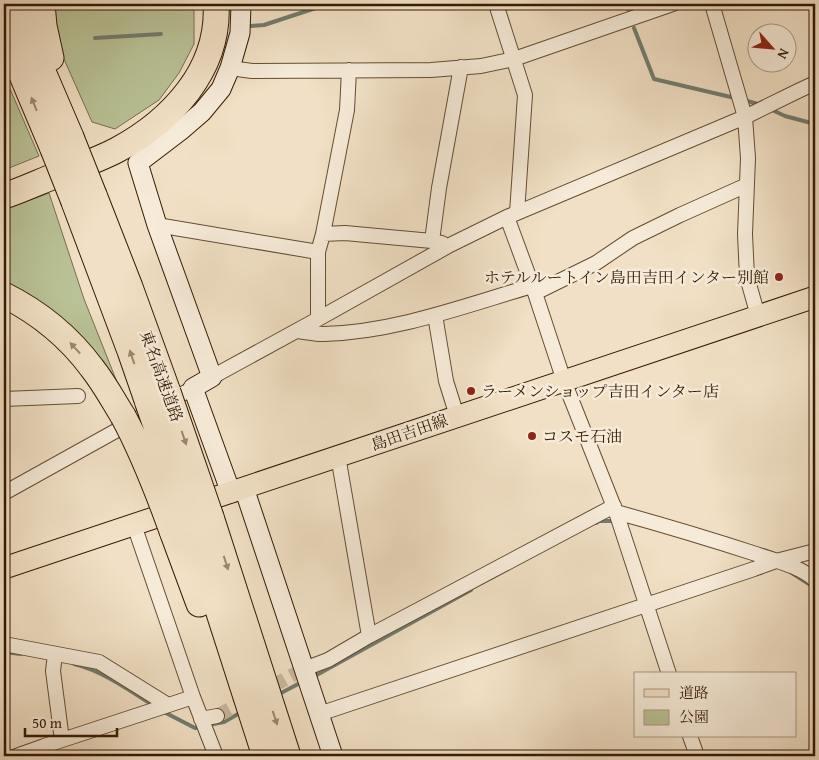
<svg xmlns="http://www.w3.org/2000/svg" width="819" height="760" font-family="'Gentium Book Plus','Noto Serif JP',serif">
	<rect width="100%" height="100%" fill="#f1e0c5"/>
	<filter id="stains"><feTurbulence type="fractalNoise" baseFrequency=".004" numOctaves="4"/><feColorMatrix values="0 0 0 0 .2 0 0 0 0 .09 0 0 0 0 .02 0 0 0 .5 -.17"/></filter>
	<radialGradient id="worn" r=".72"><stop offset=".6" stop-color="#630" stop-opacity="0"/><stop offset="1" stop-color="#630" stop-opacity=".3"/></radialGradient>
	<path fill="#b9c296" stroke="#776e4d" d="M51,4H194V44L179,73L159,100L115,129L92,122L59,48Z
		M4,75L39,156L4,170Z
		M49,193L84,299L121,392L4,285V209Z"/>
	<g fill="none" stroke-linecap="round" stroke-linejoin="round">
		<path stroke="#727c6f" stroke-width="4" d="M626,4L628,9
			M251,26L264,25L328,4
			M634,28L654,79L735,98
			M95,38L161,34
			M744,100L761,105
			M770,109L785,116L815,124
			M596,523L599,521H616
			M792,573L815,588
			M4,652L21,654
			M74,664C101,670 131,691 154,706
			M313,677L471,590
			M281,693L302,682
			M162,711L195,728L201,727
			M208,725L224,722L238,714"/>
		<path stroke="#cbb89e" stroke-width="14" stroke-dasharray="14 7" stroke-linecap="butt" d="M217,716L304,669"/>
		<defs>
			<path id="street" d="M496,4L525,95L517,213
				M712,4L745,117L748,158L745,234L747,277L758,316
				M230,68L252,71L431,70L481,66L514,59L673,4
				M507,217L535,293L564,381L616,512L669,674
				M157,225L318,252
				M323,234L345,233L432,241L442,243
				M432,241L439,188L461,67
				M535,293L596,263L633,238L680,215L747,185
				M435,315L446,381L457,416
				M318,319V252L323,234L347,110L349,70
				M297,331C306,332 315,334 324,334C395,332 464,306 532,286
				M212,377L318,319L450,245L507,217L745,117L798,91L815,83
				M4,399L78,396
				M338,456L369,636
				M4,493L193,388
				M616,512C663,525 710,539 756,554C776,561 799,566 815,580
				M134,525L193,697L216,756
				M4,644L99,662L168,705
				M55,654L53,671L62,740
				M304,669L328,660L369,636L614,506
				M319,714L754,569L776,561L815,551
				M201,719L217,716
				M690,736L697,756
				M16,756L44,746L193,697"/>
			<path id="secondary" d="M244,488L333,756
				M231,493L193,388L212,377L157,225L138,163L180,131L202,112L221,89L230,68L240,33L241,4"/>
			<path id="primary" d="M4,568L815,297"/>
			<path id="highway" d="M14,4L71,137
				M42,4L44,26L51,58
				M4,33L53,149
				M94,195L130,287L168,392
				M4,196C22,190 39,182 57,175C77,167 98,160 117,150C171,121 220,70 216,4
				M74,202L130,351L148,403
				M4,295C38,312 69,337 92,368C104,383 113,400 123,416
				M211,517L288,756
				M191,526L265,756
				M172,531L199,604"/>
		</defs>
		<use href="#street" stroke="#644c34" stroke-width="16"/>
		<use href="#secondary" stroke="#351a04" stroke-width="21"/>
		<use href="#primary" stroke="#351a04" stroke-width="23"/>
		<use href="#highway" stroke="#351a04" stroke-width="27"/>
		<use href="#street" stroke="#f6ebd9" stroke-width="14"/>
		<use href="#secondary" stroke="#f6ebd9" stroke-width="19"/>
		<use href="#primary" stroke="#f1e0c5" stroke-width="21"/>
		<use href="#highway" stroke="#f1e0c5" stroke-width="25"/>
		<defs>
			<path id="highway-bridge" d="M71,137L94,195
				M53,149L74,202
				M168,392L211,517
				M148,403L191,526
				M123,416C143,453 158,492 172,531"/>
		</defs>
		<use href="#highway-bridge" stroke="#351a04" stroke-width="27" stroke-linecap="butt"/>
		<use href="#highway-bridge" stroke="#f1e0c5" stroke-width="25"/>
	</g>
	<defs><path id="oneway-solid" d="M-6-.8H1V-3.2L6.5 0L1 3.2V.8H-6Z" transform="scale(1.25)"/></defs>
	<g fill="#9c876e">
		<use href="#oneway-solid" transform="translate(34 104) rotate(-112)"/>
		<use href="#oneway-solid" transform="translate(75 348) rotate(-133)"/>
		<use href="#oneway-solid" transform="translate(132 357) rotate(-109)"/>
		<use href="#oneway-solid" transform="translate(184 438) rotate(71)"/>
		<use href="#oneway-solid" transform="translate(226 563) rotate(72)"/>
		<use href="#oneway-solid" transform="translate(275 718) rotate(72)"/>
	</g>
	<g fill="#8f2418" stroke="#f6ebd9" stroke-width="2">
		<circle cx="779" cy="277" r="5"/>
		<circle cx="471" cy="391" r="5"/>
		<circle cx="532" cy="436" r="5"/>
	</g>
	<g text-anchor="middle" stroke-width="5" stroke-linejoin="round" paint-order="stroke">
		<g font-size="16" fill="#351a04" stroke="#f6ebd9" text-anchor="start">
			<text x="769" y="283" text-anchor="end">ホテルルートイン島田吉田インター別館</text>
			<text x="481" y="397">ラーメンショップ吉田インター店</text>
			<text x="542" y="442">コスモ石油</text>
		</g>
		<g font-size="16" fill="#351a04" stroke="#f6ebd9">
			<text transform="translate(162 376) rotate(70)" y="6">東名高速道路</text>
			<text transform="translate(409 432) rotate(-19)" y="6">島田吉田線</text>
		</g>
	</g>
	<rect width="819" height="760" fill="none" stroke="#f1e0c5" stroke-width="20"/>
	<rect x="5" y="5" width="809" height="750" fill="none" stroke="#351a04" stroke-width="2.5"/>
	<rect x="10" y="10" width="799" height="740" fill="none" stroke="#351a04"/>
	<rect x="634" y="672" width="162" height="65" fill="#f6ebd9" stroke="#a99784"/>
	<rect x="644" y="689" width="25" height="8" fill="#f1e0c5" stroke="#a99784"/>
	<text x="679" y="698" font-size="15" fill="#351a04">道路</text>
	<rect x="644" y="710" width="25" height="15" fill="#b9c296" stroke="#a99784"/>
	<text x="679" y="722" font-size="15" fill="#351a04">公園</text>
	<g transform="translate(772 48) rotate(117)"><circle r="24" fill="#f6ebd9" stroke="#a99784"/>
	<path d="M0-4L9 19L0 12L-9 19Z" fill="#8f2418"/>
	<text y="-8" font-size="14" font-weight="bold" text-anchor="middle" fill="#351a04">N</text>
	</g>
	<path d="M25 728v8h92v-8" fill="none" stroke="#351a04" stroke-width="2.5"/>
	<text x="32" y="728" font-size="15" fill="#351a04" stroke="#f6ebd9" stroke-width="4" paint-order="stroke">50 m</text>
	<rect width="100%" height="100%" filter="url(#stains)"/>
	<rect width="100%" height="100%" fill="url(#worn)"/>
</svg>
